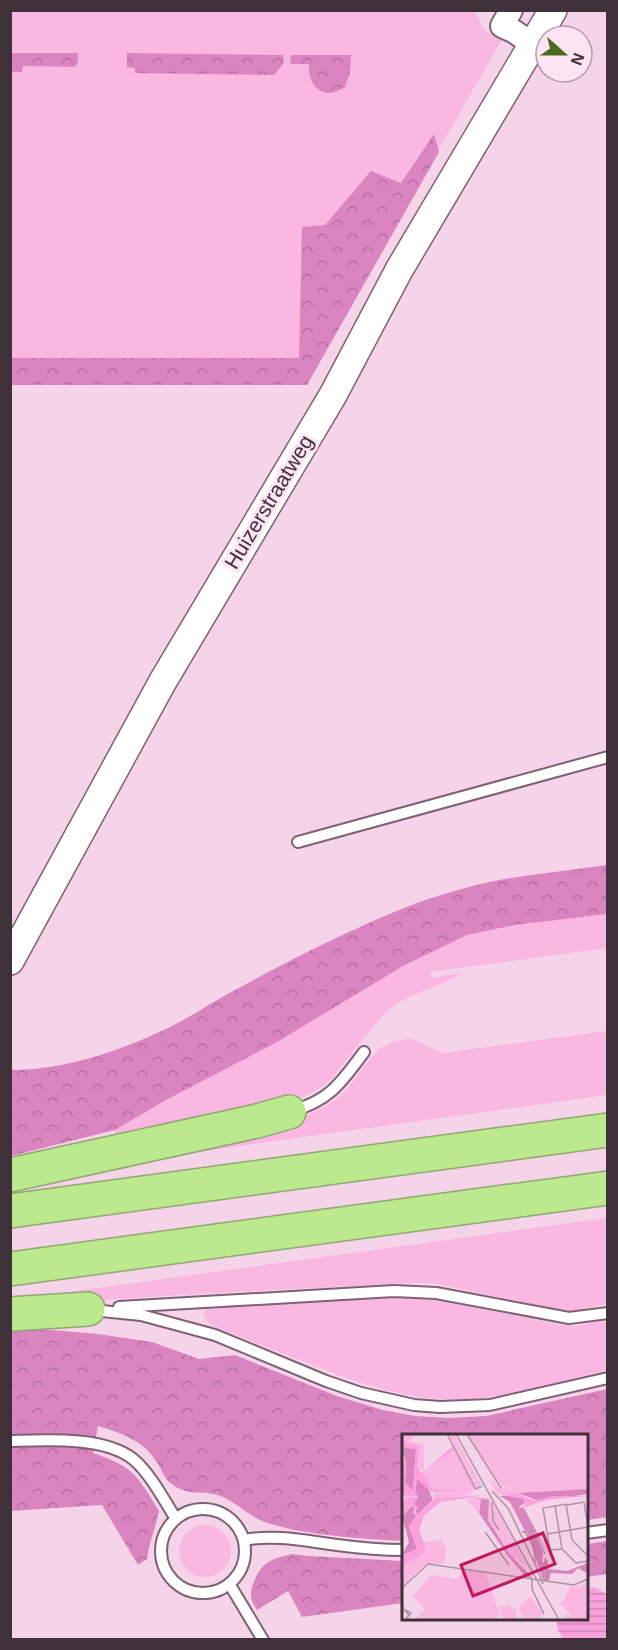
<svg xmlns="http://www.w3.org/2000/svg" width="618" height="1650" font-family="Helvetica,sans-serif">
	<defs>
		<pattern id="forest-crowns" width="20" height="18" patternUnits="userSpaceOnUse" patternTransform="scale(1.5)"><rect width="20" height="18" fill="#db85c0"/><path d="M2 6a3 3 0 1 1 6 0M12 15a3 3 0 1 1 6 0" fill="none" stroke="#b36d9d"/></pattern>
		<pattern id="water-rules" width="6" height="5" patternUnits="userSpaceOnUse" patternTransform="scale(1.5)"><rect width="6" height="5" fill="#fba2de"/><path d="M0 2.5h6" fill="none" stroke="#cd85b5"/></pattern>
	</defs>
	<rect width="100%" height="100%" fill="#f5d4e9"/>
	<path fill="#f9b7e2" d="M11,11H475L484,30L502,40L306,379H11Z
		M607,914V948L430,972L431,978L463,973C454,978 445,982 436,986C414,996 404,996 384,1014L331,1079C318,1091 303,1097 287,1103L116,1141L115,1130L166,1100L403,966L467,935L515,925Z
		M607,1031V1095L274,1141L118,1164L305,1116L326,1106L338,1098L347,1089L369,1060L378,1050L392,1042L410,1038L442,1053Z
		M607,1218V1304L573,1311L554,1309L433,1283H408L179,1295L13,1306L10,1300Z
		M393,1298L424,1299L456,1304L562,1325L578,1326L598,1321L607,1323V1370C562,1381 516,1395 469,1399C409,1403 351,1381 297,1359C268,1348 240,1337 212,1325L207,1322L203,1314L205,1310L209,1308Z
		M179 1551a26 26 0 1 1 52 0a26 26 0 1 1-52 0Z"/>
	<path fill="url(#forest-crowns)" d="M11,53H78V61L75,67L23,66L22,72H11Z
		M127,53L283,55L284,63L274,75L135,73V68L127,67Z
		M291,55H351L350,72L345,87C341,89 336,92 331,93C314,93 308,78 309,64H290Z
		M434,134L439,152L307,385H11V358H299L302,227L325,225L371,171L401,183Z
		M607,865V914L515,925L467,935L403,966L277,1042L166,1100L115,1130L11,1156V1070C65,1070 119,1051 168,1028C191,1017 212,1002 235,990C288,961 343,933 399,910C431,897 465,887 499,880C535,874 572,870 607,865Z
		M40,1329L98,1334L152,1342L199,1359L235,1355L337,1396L383,1410L415,1416L449,1418L486,1416L607,1389V1517L587,1520L586,1436H404L403,1541C358,1538 305,1536 262,1521C246,1514 232,1498 214,1494C201,1491 192,1495 178,1488C164,1481 164,1473 156,1461C144,1441 119,1432 98,1426L93,1453C134,1467 137,1475 159,1511C156,1527 149,1542 147,1559L138,1565L102,1505L11,1511L10,1331Z
		M607,1541V1574L587,1577V1544Z
		M292,1554L308,1556L403,1561V1603L302,1617L288,1591L257,1610C251,1600 249,1595 253,1584C261,1562 271,1559 292,1554Z"/>
	<path fill="url(#water-rules)" d="M587,1587L596,1588L607,1594V1639H563L558,1631L556,1619L586,1618Z"/>
	<g fill="none" stroke-linecap="round" stroke-linejoin="round">
		<defs>
			<path id="service" d="M298,842L608,757
				M292,1111C330,1100 341,1083 364,1052
				M119,1307L394,1291L436,1293L569,1318L608,1313
				M92,1310L141,1315L215,1335L326,1381L361,1393L414,1405L440,1407L490,1405L608,1378
				M10,1441C45,1440 104,1436 133,1459C150,1473 164,1500 176,1519
				M161 1551a42 42 0 1 1 84 0a42 42 0 1 1-84 0Z
				M586,1533L608,1530
				M244,1540C276,1534 306,1541 337,1545C359,1548 382,1550 404,1550
				M230,1585L263,1640"/>
			<path id="minor" d="M511,10L502,26L515,32L533,45"/>
			<path id="tertiary" d="M10,961L163,681L333,395L399,270L553,10"/>
			<path id="motorway" d="M10,1175L257,1121L289,1112
				M10,1211L608,1130
				M10,1269L608,1188
				M10,1314L88,1309"/>
		</defs>
		<use href="#service" stroke="#7e6174" stroke-width="14"/>
		<use href="#minor" stroke="#7e6174" stroke-width="26"/>
		<use href="#tertiary" stroke="#7e6174" stroke-width="30"/>
		<use href="#motorway" stroke="#90a870" stroke-width="36"/>
		<use href="#service" stroke="#fff" stroke-width="10"/>
		<use href="#minor" stroke="#fff" stroke-width="22"/>
		<use href="#tertiary" stroke="#fff" stroke-width="27"/>
		<use href="#motorway" stroke="#bce88e" stroke-width="33"/>
	</g>
	<g text-anchor="middle" stroke-width="6" stroke-linejoin="round" paint-order="stroke">
		<g font-size="21" fill="#3e3139" stroke="#fee3f4">
			<text transform="translate(269 502) rotate(-59)" y="7">Huizerstraatweg</text>
		</g>
	</g>
	<g transform="translate(402 1434)">
		<rect width="186" height="186" fill="#f5d4e9"/>
		<path d="M0,0H16L7,7L22,10V37L17,34V12L0,7ZM46,0H52L79,50L75,53ZM66,0H186V55L95,60L88,48L91,46L97,54L121,52L100,53ZM52,16L74,55L67,61L31,66L32,57L21,40ZM86,63L91,74L90,84L91,89L94,92L91,86L92,73L90,67L126,134L108,121L86,86L87,67L74,64L79,66L77,79L64,65ZM39,106L44,113L42,130L22,131L0,152V130L23,120L21,110ZM63,136L84,139L98,182L90,186H13L23,175L11,162L29,141L55,145ZM186,147V186H163V180L170,183L157,168L162,167L168,152L179,153ZM128,162L142,180L136,186H117L121,182L116,175ZM107,171L110,176L114,173L115,186L99,183L97,173Z" fill="#f9b7e2"/>
		<path d="M0,13L14,15L11,57L3,49L4,30ZM15,45L24,50L31,66L15,81L12,69L16,63L13,58ZM186,55V60L137,67L116,59ZM98,62H117L125,68L116,73L122,74L146,119L131,95L123,97L108,68ZM73,64L87,66L86,86L108,121L131,144L124,143L106,122L77,79L79,66ZM11,71L14,83L7,92L15,115L0,121L7,108L0,82ZM130,95L141,119L140,129L145,125L147,135L165,137L186,129V140L176,134L170,140L149,139L147,147L141,146L125,98Z" fill="#db85c0"/>
		<path d="M0,7L17,12L16,33L20,39L51,12L72,54L29,58L15,45L13,58L16,62L4,63L0,60V23L4,30L3,49L11,57L14,15L0,13ZM52,16L71,54L31,56L21,39ZM115,59L132,67L151,62H186L148,65L117,75L123,71L121,65L97,60ZM85,61L38,68L22,82L17,96L22,109L41,105L22,110L23,119L0,132V121L15,115L7,92L14,83L10,78L13,73L10,71L0,82V67L4,64L16,63L12,69L16,74L12,78L15,81L35,64Z" fill="#fba2de" fill-rule="evenodd"/>
		<path fill="none" stroke="#ac93a3" stroke-width="1.5" d="M45,0L74,55L80,52M54,0L157,186M65,0L99,54M90,57L106,74M90,68L91,87L97,96M165,71L182,68L186,93M153,72L160,115L148,116L141,74ZM153,72L164,70L170,106L186,122M106,74L134,132M83,98L107,131M120,98L131,96L143,120M123,98L132,113L133,129M145,100L186,93M160,115L174,129L186,127M143,124L146,147M134,132L141,150M130,145V155L142,180M0,154L26,130L172,151L186,145M4,184L5,183L7,182L8,180L9,179L3,176L7,182"/>
		<path fill="#c2185b" fill-opacity="0.15" stroke="#c2185b" stroke-width="3" d="M141,99L153,130L71,162L59,131Z"/>
		<rect width="186" height="186" fill="none" stroke="#3e3139" stroke-width="3"/>
	</g>
	<rect width="618" height="1650" fill="none" stroke="#3e3139" stroke-width="24"/>
	<g transform="translate(564 54) rotate(111)"><circle r="28" fill="#fee3f4" stroke="#b19ca9" stroke-width="1.5"/>
	<path d="M0-4.5L10 22L0 15L-10 22Z" fill="#4a6a20"/>
	<text y="-9" font-size="16" font-weight="bold" text-anchor="middle" fill="#3e3139">N</text>
	</g>
</svg>
